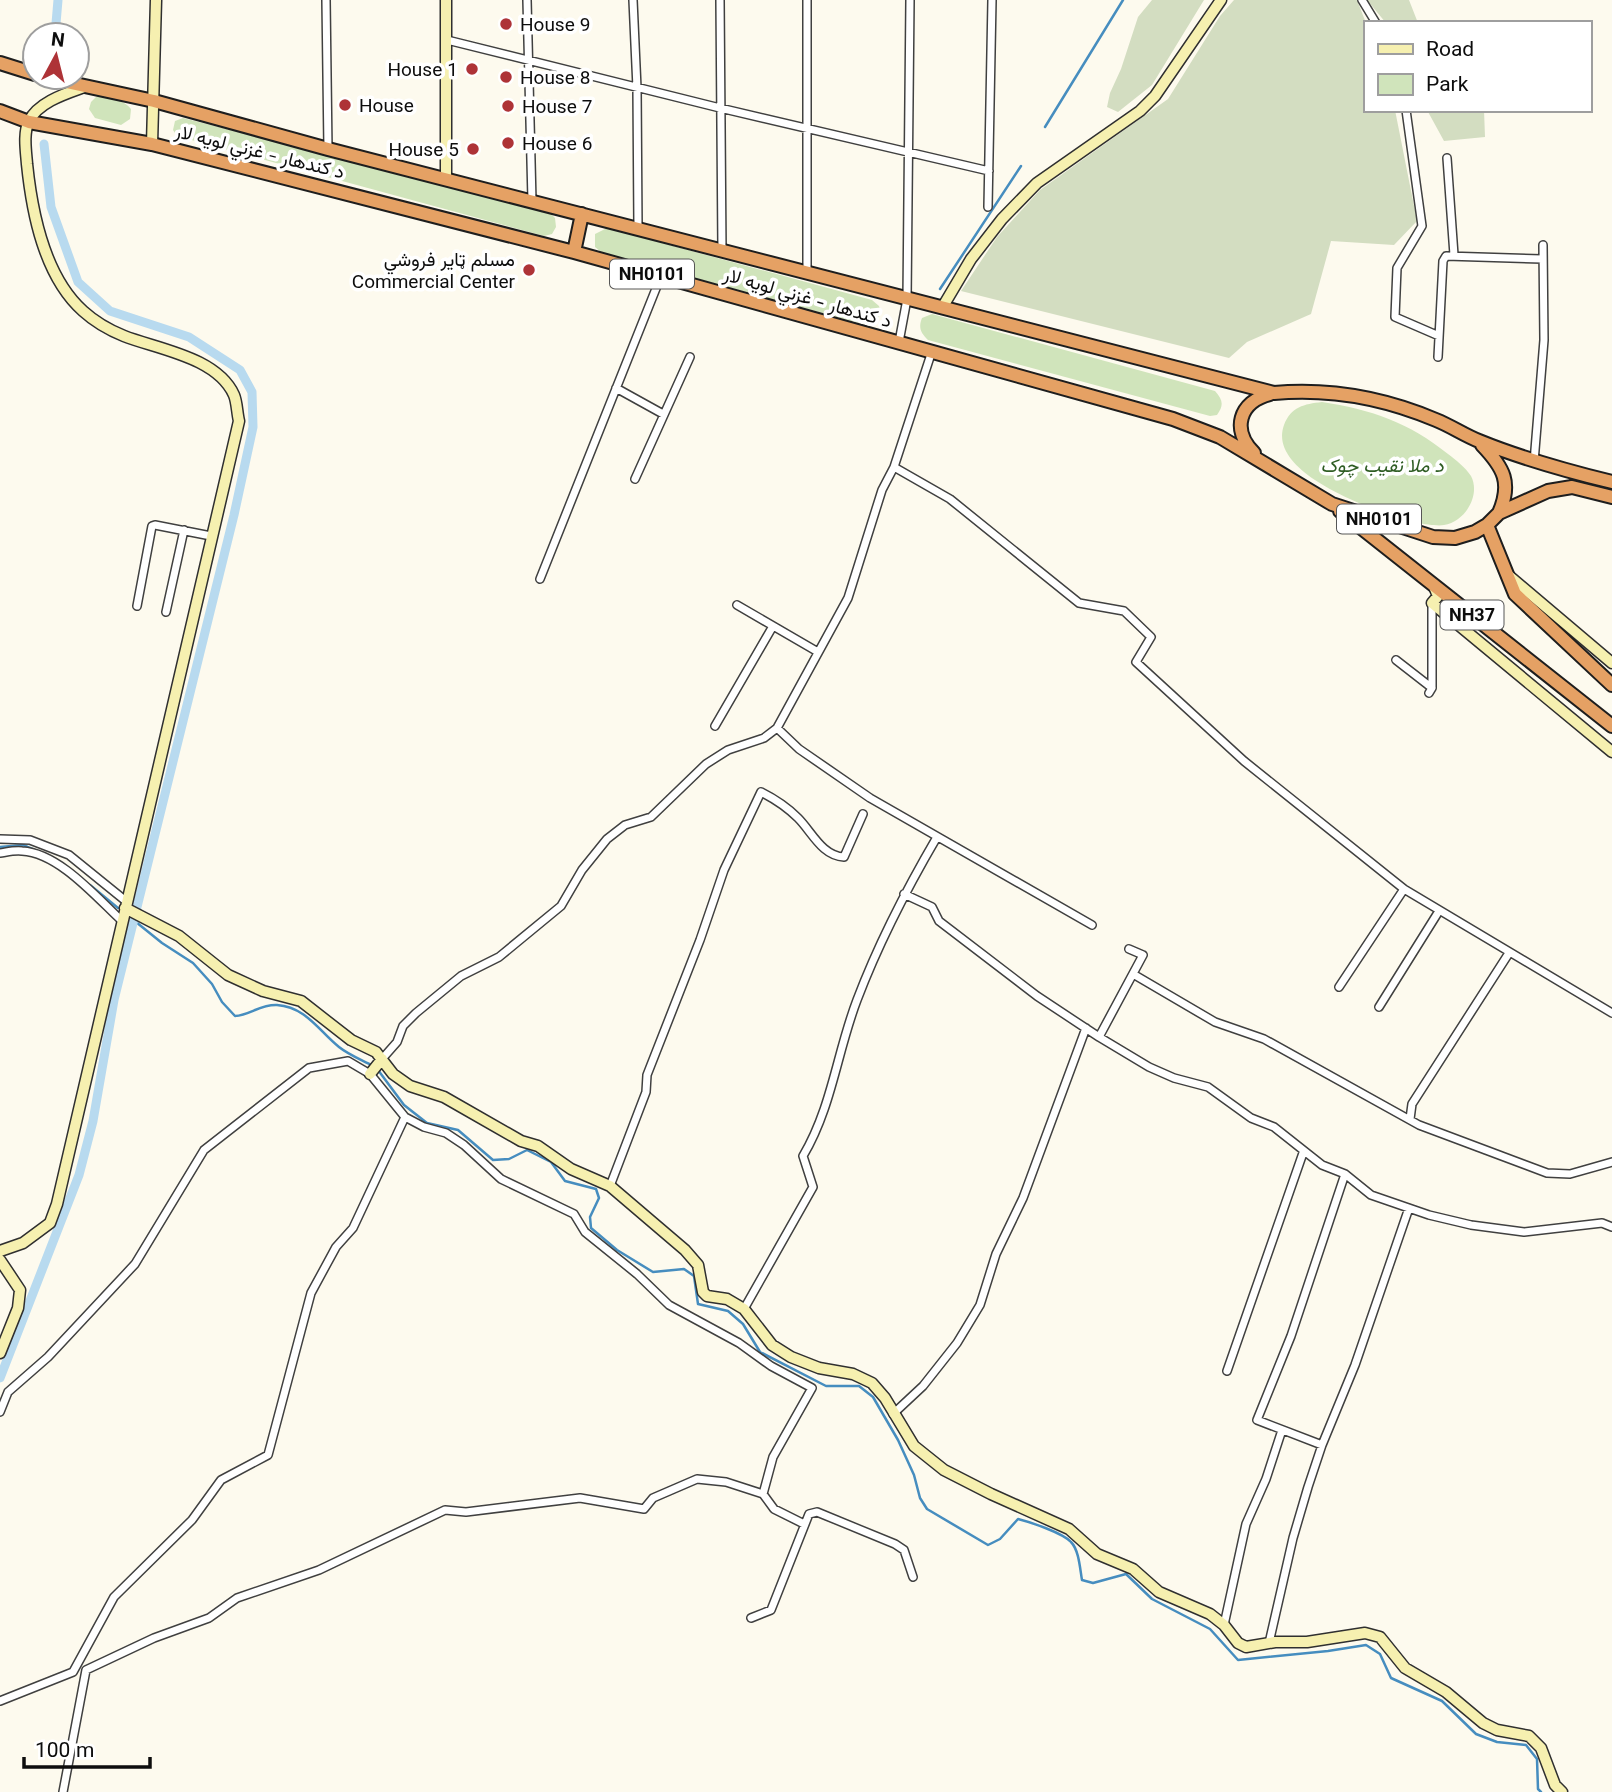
<svg xmlns="http://www.w3.org/2000/svg" width="1612" height="1792" font-family="Georgia,Vazirmatn,serif">
	<rect width="100%" height="100%" fill="#fdfaee"/>
	<path fill="#d0e4bb" d="M96,97C107,96 124,100 131,109L130,119L121,125L95,118L89,109L91,102Z
		M183,118L547,210L555,218L556,227L552,234L544,236L177,136L173,130L175,121Z
		M607,228L872,300L879,306L881,313C875,326 868,324 855,322L601,252L595,247V234Z
		M932,314L1215,391C1223,400 1224,405 1217,415L1210,416L928,340C921,333 918,328 922,318Z
		M1322,402C1370,409 1410,423 1448,454C1456,460 1465,467 1471,476C1481,495 1465,522 1444,525C1434,527 1407,521 1397,518C1365,506 1267,472 1284,425C1291,407 1304,404 1322,402Z"/>
	<path fill="#d3ddc1" d="M1152,0H1204L1152,85L1118,112L1107,107L1110,93L1121,69L1138,17Z
		M1234,0H1357L1366,23L1365,110H1395L1417,221L1394,245L1331,241L1311,314L1247,342L1229,358L961,291L997,237L1040,190L1168,99L1220,16Z
		M1367,0H1409L1418,23H1386Z
		M1427,110H1484L1485,137L1444,141Z"/>
	<g fill="none" stroke-linecap="round" stroke-linejoin="round">
		<path stroke="#468dbf" stroke-width="2.5" d="M1045,127L1123,0
			M940,289L1021,166
			M0,847L23,845L37,851
			M90,885L118,908
			M131,918L162,943L193,963L212,984L222,1002L235,1016C250,1015 261,1004 277,1005C306,1007 319,1031 339,1047C349,1055 362,1060 373,1066
			M378,1070L404,1105L427,1123L458,1130L493,1160L509,1159L527,1150L551,1162L565,1181L596,1189L599,1198L590,1217L591,1228L617,1250L653,1272L684,1269L694,1276L698,1304L728,1311L743,1324L760,1352L826,1386H859L873,1397L898,1440L914,1475L920,1498L927,1509L988,1545L1000,1539L1018,1519C1030,1522 1063,1533 1071,1542C1079,1550 1080,1569 1082,1580L1093,1583L1126,1574L1152,1599L1210,1629L1238,1660L1328,1651L1366,1645L1380,1654L1391,1678L1442,1701L1476,1734L1497,1742L1526,1745L1537,1759L1538,1789L1541,1792"/>
		<path stroke="#b8daef" stroke-width="9" d="M55,35L58,0
			M0,1378L79,1175L93,1121L114,1000L234,515L253,427L252,392L240,370L189,337L110,311L78,282L51,207L44,144"/>
		<defs>
			<path id="street" d="M326,0L328,149
				M527,0L532,201
				M633,0L637,88L638,228
				M720,0L722,251
				M1362,0L1376,23
				M447,40L720,108L989,171
				M1406,110L1422,226L1397,268L1395,317L1439,336
				M1447,158L1454,255
				M988,207L992,0
				M807,272V0
				M899,342L907,299L910,0
				M1438,357L1443,261L1446,256L1542,259
				M616,388L663,414
				M1534,462L1544,340L1543,245
				M894,467L950,499L1079,603L1124,611L1151,637L1136,662L1244,761L1404,889L1612,1013
				M635,479L690,357
				M540,579L661,276
				M737,605L818,652
				M137,606L152,526L155,525L211,536
				M166,612L184,530
				M1396,660L1432,688
				M1429,693L1432,688V603
				M715,726L773,626
				M777,728L799,749L870,798L1092,925
				M0,839L30,840L69,855L127,902
				M0,853C7,852 15,850 22,851C59,853 96,897 122,921
				M904,894L932,907L939,921L1037,996L1099,1037L1149,1067L1174,1078L1208,1087L1251,1118L1274,1127L1322,1165L1345,1174L1371,1195L1429,1215L1471,1225L1524,1232L1602,1223L1612,1227
				M1133,974L1215,1022L1264,1039L1419,1125L1547,1173L1570,1174L1612,1162
				M1339,987L1404,889
				M1379,1007L1439,911
				M1099,1037L1143,955L1129,949
				M382,1059L397,1042L403,1026L416,1013L461,976L499,957L561,906L582,870L607,839L625,825L651,817L706,764L728,750L764,738L777,728L848,598L882,490L894,467L932,351
				M1410,1119L1412,1104L1509,953
				M610,1186L646,1092L647,1075L700,940L724,870L761,792C775,799 787,807 798,818C812,832 822,856 844,857L863,814
				M744,1309L813,1187L803,1156C832,1107 837,1052 857,1000C879,942 906,890 937,837
				M1227,1371L1303,1153
				M0,1412L8,1392L48,1357L135,1264L204,1150L309,1068L348,1061L370,1074L405,1117L424,1127L446,1133L464,1145L501,1179L574,1214L585,1232L637,1274L669,1305L739,1343L771,1366L812,1388L773,1457L763,1494
				M893,1414L923,1386L957,1343L980,1305L996,1254L1023,1198L1086,1028
				M1322,1445L1257,1420L1291,1336L1345,1174
				M751,1618L771,1610L809,1514L817,1512L895,1544L904,1550L913,1577
				M1224,1625L1246,1524L1266,1479L1282,1430
				M1269,1643L1293,1538L1308,1487L1322,1445L1355,1365L1409,1208
				M0,1701L73,1672L114,1597L192,1520L221,1480L268,1455L311,1293L336,1247L353,1228L405,1117
				M63,1792L86,1670L154,1638L209,1618L237,1598L319,1570L445,1510L466,1512L580,1498L644,1509L653,1498L697,1479L726,1482L763,1494L774,1509L804,1524"/>
			<path id="secondary" d="M446,0V179
				M152,144L156,0
				M942,308L971,259L1002,219L1037,183L1140,111L1155,96L1221,0
				M1508,575L1612,663
				M1433,584L1438,596L1432,603L1612,752
				M125,908L179,936L228,975L263,991L301,1001L351,1040L376,1052L393,1074L410,1086L444,1097L521,1141L538,1146L571,1169L610,1186L685,1250L698,1265L703,1292L707,1296L727,1299L744,1309L772,1345L791,1357L819,1368L853,1374L872,1383L885,1398L914,1446L944,1470L991,1494L1069,1529L1097,1554L1133,1569L1159,1592L1210,1614L1224,1625L1238,1643L1246,1647L1275,1642H1307L1365,1633L1380,1637L1405,1668L1446,1692L1483,1723L1497,1730L1529,1736L1541,1748L1555,1785L1562,1792
				M370,1074L382,1059
				M0,1251L23,1243L50,1223L57,1204L239,421C237,413 237,402 234,395C217,357 157,349 124,336C109,330 94,321 83,311C44,276 32,213 27,164C26,151 23,133 29,121C39,101 68,93 87,86
				M0,1260L20,1290L18,1308L0,1353"/>
			<path id="highway" d="M0,63L35,74
				M43,77L154,101L328,149L1274,393C1331,388 1384,398 1436,420C1451,426 1464,435 1479,441C1523,459 1567,471 1612,482
				M0,111L29,122L152,144L574,252L1173,419L1220,437L1332,504L1433,537L1455,538L1475,532L1487,525L1499,513L1548,491L1572,487L1612,497
				M574,252L582,214
				M1482,445C1504,468 1512,483 1499,513
				M1254,453C1231,430 1239,402 1270,394
				M1340,511L1612,726
				M1487,525L1515,594L1612,685"/>
		</defs>
		<use href="#street" stroke="#404040" stroke-width="10"/>
		<use href="#secondary" stroke="#2f2f2f" stroke-width="13"/>
		<use href="#highway" stroke="#1e1e1e" stroke-width="16"/>
		<use href="#street" stroke="#fff" stroke-width="7"/>
		<use href="#secondary" stroke="#f6f0b0" stroke-width="10"/>
		<use href="#highway" stroke="#e5a164" stroke-width="12"/>
	</g>
	<g fill="#ae3337" stroke="#fff" stroke-width="2.5">
		<circle cx="506" cy="24" r="7"/>
		<circle cx="472" cy="69" r="7"/>
		<circle cx="506" cy="77" r="7"/>
		<circle cx="345" cy="105" r="7"/>
		<circle cx="508" cy="106" r="7"/>
		<circle cx="508" cy="143" r="7"/>
		<circle cx="473" cy="149" r="7"/>
		<circle cx="529" cy="270" r="7"/>
	</g>
	<g text-anchor="middle" stroke-width="7" stroke-linejoin="round" paint-order="stroke">
		<g fill="#fff" stroke="#565656" stroke-width="2">
			<rect x="610" y="259.5" width="84" height="29" rx="5"/>
			<rect x="1337" y="504.5" width="84" height="29" rx="5"/>
			<rect x="1440.5" y="600.5" width="63" height="29" rx="5"/>
		</g>
		<g font-size="18" font-weight="bold" fill="#0d0d0d">
			<text x="652" y="280">NH0101</text>
			<text x="1379" y="525">NH0101</text>
			<text x="1472" y="621">NH37</text>
		</g>
		<g font-size="19" fill="#0d0d0d" stroke="#fff" text-anchor="start">
			<text x="520" y="31">House 9</text>
			<text x="458" y="76" text-anchor="end">House 1</text>
			<text x="520" y="84">House 8</text>
			<text x="359" y="112">House</text>
			<text x="522" y="113">House 7</text>
			<text x="522" y="150">House 6</text>
			<text x="459" y="156" text-anchor="end">House 5</text>
			<text x="515" y="266" text-anchor="end">مسلم ټایر فروشي<tspan x="515" dy="22">Commercial Center</tspan></text>
		</g>
		<g font-size="19" fill="#0d0d0d" stroke="#fff">
			<text transform="translate(260 151) rotate(14)" y="7">د کندهار - غزني لويه لار</text>
			<text transform="translate(808 297) rotate(16)" y="7">د کندهار - غزني لويه لار</text>
		</g>
		<g font-size="19" font-style="italic" fill="#2f5d24" stroke="#fff">
			<text x="1382" y="472">د ملا نقيب چوک</text>
		</g>
	</g>
	<rect x="1364" y="21" width="228" height="91" fill="#ffffff" stroke="#9e9e9e" stroke-width="2"/>
	<rect x="1378" y="44" width="35" height="10" fill="#f6f0b0" stroke="#9e9e9e" stroke-width="2"/>
	<text x="1426" y="56" font-size="21" fill="#0d0d0d">Road</text>
	<rect x="1378" y="74" width="35" height="21" fill="#d0e4bb" stroke="#9e9e9e" stroke-width="2"/>
	<text x="1426" y="91" font-size="21" fill="#0d0d0d">Park</text>
	<g transform="translate(56 56) rotate(7)"><circle r="33" fill="#ffffff" stroke="#9e9e9e" stroke-width="2"/>
	<path d="M0-5L12 26L0 18L-12 26Z" fill="#ae3337"/>
	<text y="-10" font-size="19" font-weight="bold" text-anchor="middle" fill="#0d0d0d">N</text>
	</g>
	<path d="M24 1757v10h126v-10" fill="none" stroke="#0d0d0d" stroke-width="3.5"/>
	<text x="35" y="1757" font-size="21" fill="#0d0d0d" stroke="#ffffff" stroke-width="5" paint-order="stroke">100 m</text>
</svg>
